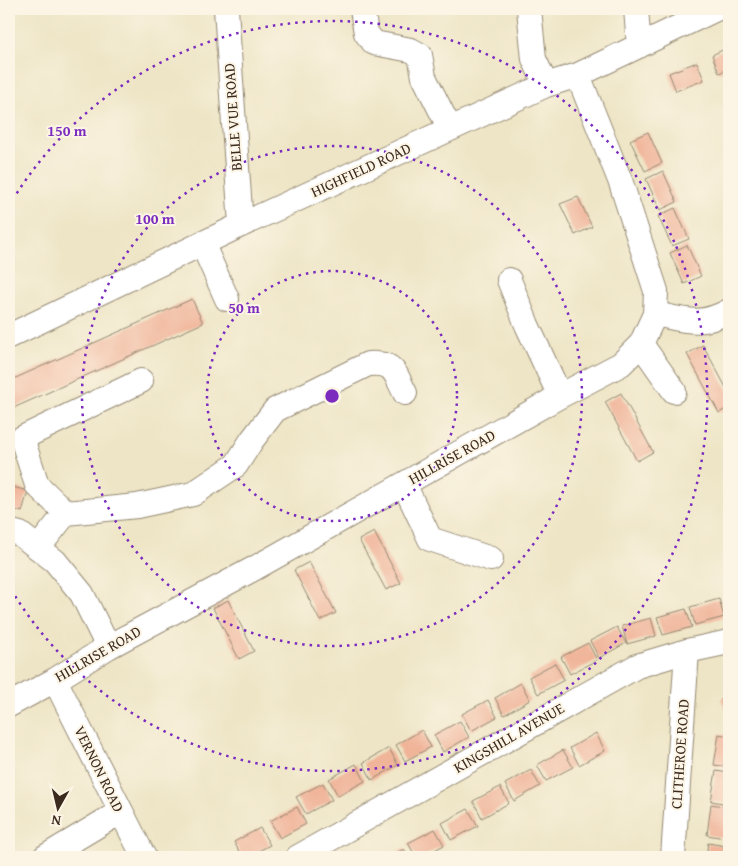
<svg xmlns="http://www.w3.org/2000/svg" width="738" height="866" font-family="'Gentium Book Plus',serif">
	<rect width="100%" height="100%" fill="#fcf5e5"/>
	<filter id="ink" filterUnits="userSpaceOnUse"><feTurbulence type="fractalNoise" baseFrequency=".02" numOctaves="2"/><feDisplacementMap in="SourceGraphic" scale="10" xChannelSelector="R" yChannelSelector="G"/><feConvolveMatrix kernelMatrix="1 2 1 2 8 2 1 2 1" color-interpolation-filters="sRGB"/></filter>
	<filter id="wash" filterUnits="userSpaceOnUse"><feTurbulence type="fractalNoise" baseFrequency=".0096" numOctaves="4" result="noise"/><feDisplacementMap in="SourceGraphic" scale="20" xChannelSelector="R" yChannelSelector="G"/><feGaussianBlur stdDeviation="1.12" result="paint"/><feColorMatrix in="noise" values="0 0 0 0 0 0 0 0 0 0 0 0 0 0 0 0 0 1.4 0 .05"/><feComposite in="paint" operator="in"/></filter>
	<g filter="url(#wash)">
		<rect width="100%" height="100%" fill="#eee5c6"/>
		<g id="blocks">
			<path fill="#f0b499" d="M729,47V69L719,73L712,55Z
				M697,62L704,80L676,91L669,73Z
				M648,132L662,163L645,171L630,140Z
				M663,171L677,202L660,210L646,179Z
				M578,197L592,227L575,235L560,204Z
				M675,208L689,239L672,246L658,216Z
				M687,245L701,276L684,284L670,253Z
				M192,299L203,323L9,410V381Z
				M703,345L729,393V407L719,413L687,354Z
				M621,393L653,452L637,461L605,402Z
				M9,486L28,491L22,512L9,508Z
				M374,532L401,583L386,590L359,540Z
				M309,562L336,613L320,621L294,570Z
				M719,599L724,617L695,625L690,607Z
				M228,600L254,651L239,659L213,608Z
				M729,600V614L725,601Z
				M686,609L692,627L663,635L657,617Z
				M651,618L656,636L627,644L622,626Z
				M617,627L626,643L599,658L590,641Z
				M588,643L597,660L570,674L561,657Z
				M555,663L564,680L538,694L529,677Z
				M521,683L530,700L504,715L495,698Z
				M729,694V714L721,699Z
				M488,700L497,717L471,731L462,714Z
				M460,721L469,737L443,752L434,735Z
				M422,730L431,747L405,761L396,745Z
				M596,733L605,751L579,765L570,748Z
				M719,734L729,736V767L714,765Z
				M389,748L398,765L372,780L363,763Z
				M563,750L573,767L546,781L537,765Z
				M356,764L365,781L338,796L329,779Z
				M531,770L540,786L514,801L505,784Z
				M716,771L729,773V804L711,801Z
				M323,783L332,800L306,814L296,797Z
				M500,787L509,803L482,818L473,801Z
				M711,804L729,807L725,838L707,835Z
				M297,807L306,824L280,838L270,821Z
				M468,809L478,826L451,840L442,823Z
				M260,828L270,845L247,857H242L234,842Z
				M435,829L444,845L422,857H416L408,843Z
				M708,843L726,846L725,857H706Z
				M404,849L409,857H388Z"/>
		</g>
	</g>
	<g filter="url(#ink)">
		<use href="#blocks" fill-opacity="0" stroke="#948872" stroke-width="1"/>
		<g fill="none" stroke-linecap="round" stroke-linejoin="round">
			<defs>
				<path id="minor" d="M226,9L241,225
					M362,9L366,33L374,43L411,50L420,55L424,77L450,129
					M529,9L534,59L546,85
					M636,9L639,46
					M202,243L227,299
					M509,280L527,325L560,396
					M655,314C685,320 700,327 729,311
					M9,336L241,225L546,85L578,75L716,9
					M641,344L674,391
					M404,484L430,539L491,559
					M66,513L37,485L22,438L141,381
					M9,531L20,534L55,561L82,594L108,647
					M38,548L66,513L137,506L193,494L236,465L252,440L275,410L368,364C395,362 394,372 405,393
					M55,680L144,857
					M9,705L55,680L108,647L255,568L560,396L621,364L641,344L655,314L656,291L621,183L578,75
					M45,857L120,812
					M298,857L637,666L687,651L729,642
					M673,857L687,651"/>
			</defs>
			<use href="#minor" stroke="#948872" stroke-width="26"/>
			<use href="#minor" stroke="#fff" stroke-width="24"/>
		</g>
	</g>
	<g fill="none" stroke="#7b2cbf" stroke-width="2.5" stroke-dasharray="2.5 5">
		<circle cx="332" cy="396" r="125"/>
		<circle cx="332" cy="396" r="250"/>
		<path d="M9 206A375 375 0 1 1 9 586"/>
	</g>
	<g text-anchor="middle" stroke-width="4" stroke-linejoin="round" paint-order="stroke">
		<g font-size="15" fill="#3b2a1e" stroke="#fcf5e5">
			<text transform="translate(233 117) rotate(-94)" y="5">BELLE VUE ROAD</text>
			<text transform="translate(361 170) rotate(-25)" y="5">HIGHFIELD ROAD</text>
			<text transform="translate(452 457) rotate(-29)" y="5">HILLRISE ROAD</text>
			<text transform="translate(98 654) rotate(-30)" y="5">HILLRISE ROAD</text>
			<text transform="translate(509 738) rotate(-30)" y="5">KINGSHILL AVENUE</text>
			<text transform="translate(680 754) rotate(-86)" y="5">CLITHEROE ROAD</text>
			<text transform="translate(99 769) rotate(64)" y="5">VERNON ROAD</text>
		</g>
	</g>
	<circle cx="332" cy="396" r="8" fill="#7b2cbf" stroke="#fcf5e5" stroke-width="2.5"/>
	<g font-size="15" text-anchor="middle" font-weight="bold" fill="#7b2cbf" stroke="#fcf5e5" stroke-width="4" stroke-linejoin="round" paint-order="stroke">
		<text x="67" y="136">150 m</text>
		<text x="155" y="224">100 m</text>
		<text x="244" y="313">50 m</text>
	</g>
	<rect width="738" height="866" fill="none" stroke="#fcf5e5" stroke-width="30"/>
	<g transform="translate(58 808) rotate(188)" stroke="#fcf5e5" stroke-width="4" paint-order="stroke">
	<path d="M0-4L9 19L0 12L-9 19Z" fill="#3b2a1e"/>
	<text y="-8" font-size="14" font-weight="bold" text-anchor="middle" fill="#3b2a1e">N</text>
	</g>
</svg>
